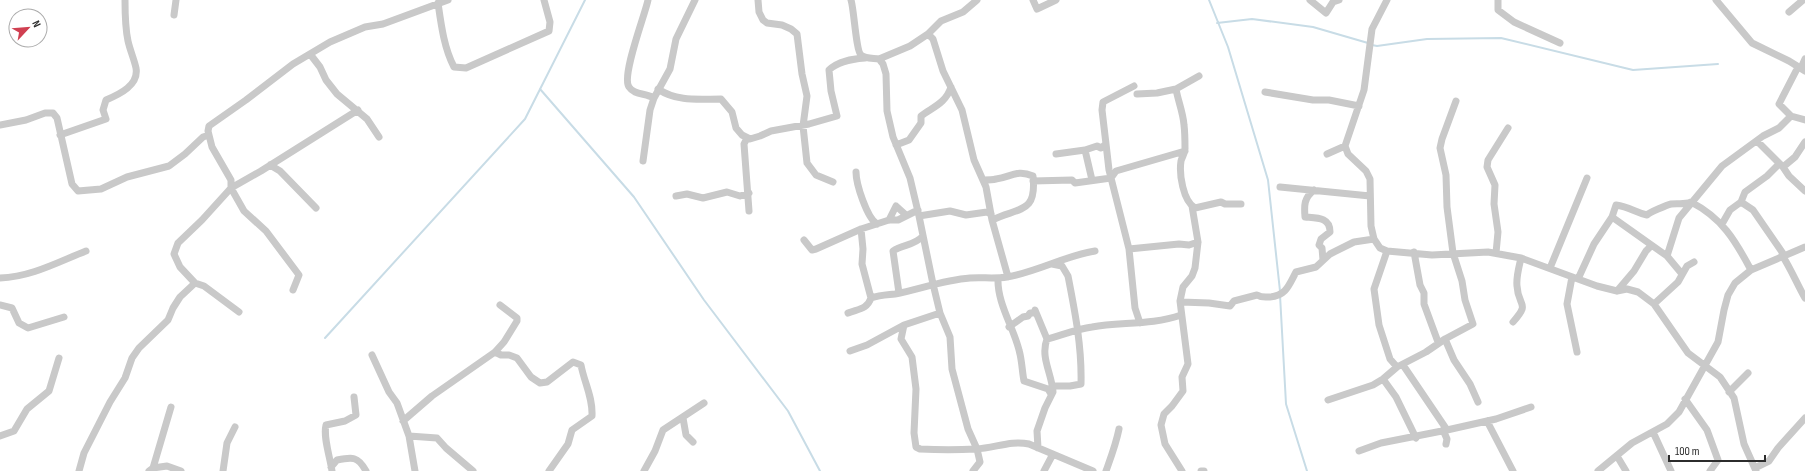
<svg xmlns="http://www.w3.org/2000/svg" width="1805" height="471" font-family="'Sofia Sans Condensed',sans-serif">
	<rect width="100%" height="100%" fill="#fff"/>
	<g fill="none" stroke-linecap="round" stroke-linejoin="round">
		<path stroke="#c8dce6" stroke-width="2" d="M1209,0L1228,47L1268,180L1280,291
			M1217,23L1252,19L1313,27L1368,43
			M1372,45L1377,46L1427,39L1501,38L1633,70L1718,64
			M540,89L634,197L704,300L788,411L820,471
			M1280,295L1286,404L1307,471
			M325,338L525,119L585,0"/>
		<path stroke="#c9c9c9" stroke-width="7" d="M648,0C645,15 621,76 629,87C634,95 646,93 654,98
			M758,0L759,12L763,20L767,23L782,25L791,29L797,34L802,74L807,96L803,126L807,163L816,175L833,182
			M851,0C854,9 856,51 861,55C865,59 874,58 879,59L883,64L886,74L887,111L893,137L910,178L919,216L933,284L940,313L950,337L952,369L968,429L977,449L980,462L973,471
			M1033,0L1037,9L1056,0
			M1310,0L1326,13L1333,2L1339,0
			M1387,0L1372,29L1364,90L1345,146L1348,154L1366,171L1370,179L1371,226L1374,239L1380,248L1387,251L1432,255L1488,252L1521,258L1597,286L1617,291L1627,289L1638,292L1654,304L1688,353L1720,377L1734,398L1744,444L1756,471
			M1498,0V10L1514,22L1560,43
			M1716,0L1752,43L1789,61L1805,71
			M438,3C441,24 444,48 454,67L466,68L549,31L550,22L544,0
			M1789,12L1803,0
			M174,15L176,0
			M928,34L933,39L943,71L962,110L974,160L986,187L992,220
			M310,54L320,67L326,80L337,94L367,119L379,137
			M879,59L910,46L928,34L941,21L963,12L977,0
			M1801,68L1805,59
			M658,89C677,102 699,99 721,99L732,112L736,128L742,135L750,139L760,136L771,131L809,124L837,116L831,91L829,70C838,61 852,59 865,58
			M1176,89C1178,101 1183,112 1184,125C1185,133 1185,141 1185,149C1185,153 1182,157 1181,161C1179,174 1183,201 1195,208L1221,202L1225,204H1241
			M1265,92L1313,100H1329L1359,106
			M1137,94L1157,93L1176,89L1199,76
			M1456,101L1442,139L1440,148L1446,175L1447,207L1453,253L1462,281L1465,300L1473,324L1445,339L1454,360L1470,384L1478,402
			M1791,116L1805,120
			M0,125L26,120L45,113H53L57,118L72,184L78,191L101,189L127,177L169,166L185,154L203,137L209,135
			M60,135L106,119L103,110L106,100C120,94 139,85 136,68C134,59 130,50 128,41C125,27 125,14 125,0
			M747,138L744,144L749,211
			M1757,141L1783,167L1789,176L1805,191
			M1106,144L1109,170L1129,249L1135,308L1140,323
			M896,145L909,140L921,123V116C933,107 946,103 951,87
			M1056,154L1085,150
			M1327,154L1345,146
			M643,161L650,110L654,98L670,69L676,39L695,0
			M270,165L280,171L316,208
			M1783,167L1795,157L1805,142
			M856,172C856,184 867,218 877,224
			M984,180C988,180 992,180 996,179C1011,177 1017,169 1033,176C1037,214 1019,207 992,220L1008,277
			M1092,180L1085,150L1097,146L1101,148L1106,144L1102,110L1103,102L1134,86
			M1033,181L1072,180L1075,183L1111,178L1116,171L1185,151
			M1280,187L1370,196
			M1314,190C1304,198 1304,205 1305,217C1317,218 1330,217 1330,232L1321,239L1319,245L1322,248L1323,260
			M676,196L687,194L703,198L727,192L740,196L749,193
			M1741,202L1753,210L1784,255
			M919,216L950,211L966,215L987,212L991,214
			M1612,217L1667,256L1679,218L1722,166L1763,136L1779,128L1791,116L1779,104L1798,67
			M889,220L896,206L906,215
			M1722,224L1730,210L1741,202L1745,192L1767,176L1779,164
			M861,229L863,249L862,264L871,298
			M804,240L812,250L816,249L861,229L889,220H898L918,210
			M1129,249L1179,244L1189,245L1198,242
			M1387,251L1374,289L1379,325L1390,359L1397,367
			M1414,252L1420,285L1424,293V304L1438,342
			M1496,253L1498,232L1494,204L1495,185L1487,167L1488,160L1508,128
			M1782,255C1791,269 1797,284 1805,298
			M1667,256L1682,274
			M1052,264L1062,266L1068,276C1075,312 1082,347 1081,384L1070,386H1053
			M1550,268L1587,178
			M1572,277L1567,304L1577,352
			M0,278C31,277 58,262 86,251
			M998,278C997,303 1013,326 1019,350C1022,360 1022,371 1024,381L1048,389L1051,394
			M1578,279L1594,244L1612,217L1616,205C1630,207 1634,212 1647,215C1650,212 1667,205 1671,204C1678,203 1684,205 1691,202C1722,218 1735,240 1751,270
			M293,290L299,275L266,231L244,211L231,188V180L212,147L208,131L209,126L246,100L293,64L330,42L365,27L383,24L448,0
			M1617,291L1634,271L1646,251L1651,246
			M899,293L893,251C903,244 914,246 923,236
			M1181,302L1209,303L1230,306L1234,301L1257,295C1262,298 1265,297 1270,297C1286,296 1289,285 1296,272L1316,267L1330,254L1354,242L1374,239
			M1654,304L1678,282L1687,266L1694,262
			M0,305L12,308L19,323L28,328L64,317
			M239,312L204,286L195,283L180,267L174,254L178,243L202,220L231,188L261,171L358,110
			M848,313C857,309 867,310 871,298C880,295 886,295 895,294C920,289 944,280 970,278C982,277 994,279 1007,277C1037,272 1064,256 1095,251
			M1513,322C1531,302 1518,307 1517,286C1516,277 1519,267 1521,258
			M904,325L901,339L912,357L916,389L914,433L916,447L920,449C939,450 958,450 976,449C995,448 1011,440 1029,444L1093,471
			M1009,327L1023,317L1028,316L1030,313H1034L1035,310L1047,339C1040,357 1052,374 1053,392L1045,408L1037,431L1038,448
			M1047,339C1062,335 1077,329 1092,327C1121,322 1152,325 1181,315
			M850,351L867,345L904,325L940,313
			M495,352L501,355H509L517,358L531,377L540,383L547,382L573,362L581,365C584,382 593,397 592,416L572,430L568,444L549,471
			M372,355L389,392L397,403L409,436L415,471
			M1383,379L1396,397L1416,438
			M1729,392L1748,373
			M1685,399L1707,430L1718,460L1710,471
			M1328,400L1373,385L1383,379L1397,367L1426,352L1445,339
			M683,418L686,435L693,442
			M403,421L432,396L495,352L504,342L517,321V318L500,305
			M1487,421L1513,471
			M1443,430L1447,439L1446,444
			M1447,430L1496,419L1531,407
			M1653,432L1671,471
			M0,436L14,431L27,409L49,391L59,358
			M409,436L437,438L446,448L473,471
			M1359,451L1381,443L1447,430L1403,365
			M1617,456L1626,471
			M331,467L337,460C352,457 358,456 366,471
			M153,468L167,466L181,471
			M1755,468L1769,461L1778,448L1805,418
			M79,471L84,453L110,402L125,378L132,358L139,348L168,320L173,308L180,297L195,283
			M149,471L153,468L171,407
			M223,471L227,443L235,427
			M332,471C330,457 323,437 326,425L345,421L356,415L354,397
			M644,471L655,451L663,430L704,403
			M1044,471L1053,454
			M1106,471C1111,457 1116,444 1119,429
			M1182,471L1165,444L1161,425L1164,414L1172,406L1183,391L1182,377L1188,364L1180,301L1183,287L1192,276L1195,268L1198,242L1192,206
			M1201,471H1204
			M1598,471L1632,443L1667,424L1679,412L1718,342L1724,310L1728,295L1735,283L1751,270L1805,247"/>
	</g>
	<g transform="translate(28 28) rotate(64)"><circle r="19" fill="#ffffff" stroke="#ababab"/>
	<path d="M0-3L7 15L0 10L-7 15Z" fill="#d04051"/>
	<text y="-6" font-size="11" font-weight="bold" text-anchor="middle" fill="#2c2c2c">N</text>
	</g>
	<path d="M1669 455v6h96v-6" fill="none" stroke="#2c2c2c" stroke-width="2"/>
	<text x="1675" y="455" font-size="12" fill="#2c2c2c" stroke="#ffffff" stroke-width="3" paint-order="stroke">100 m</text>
</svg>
